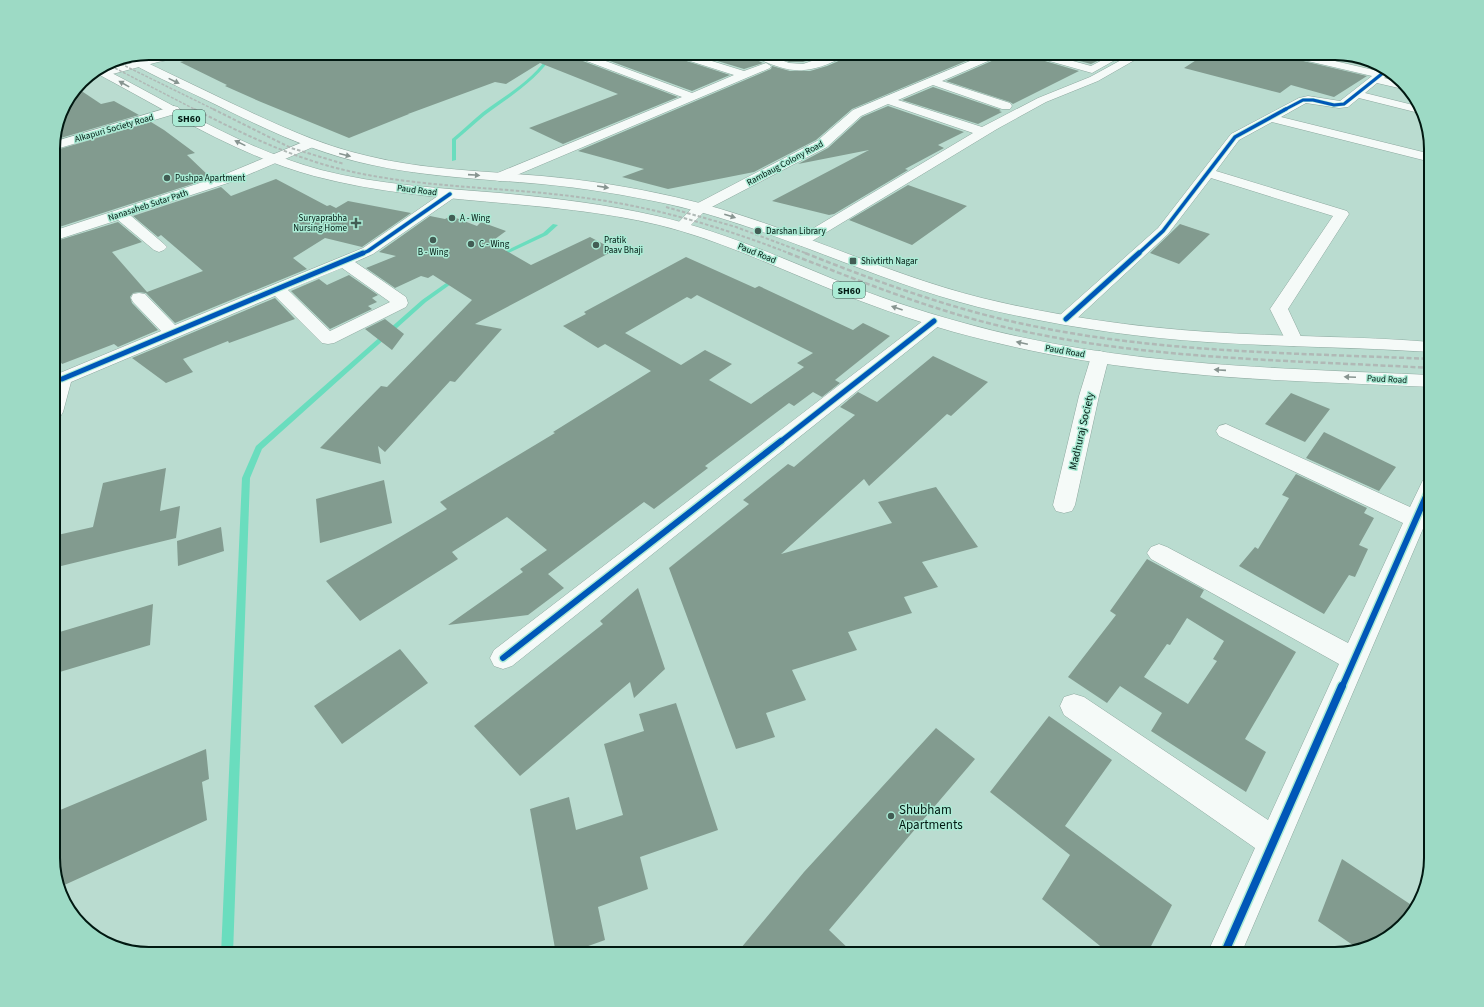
<svg xmlns="http://www.w3.org/2000/svg" width="1484" height="1007" font-family="'Source Sans 3',sans-serif">
	<rect width="100%" height="100%" fill="#badcd0"/>
	<g fill="none" stroke-linecap="round" stroke-linejoin="round">
		<path fill="#6addbe" fill-rule="evenodd" d="M550,53H554C538,80 509,97 485,115C475,123 466,132 456,140V160L452,161V139C463,130 472,121 483,112C506,95 535,79 550,53Z
			M553,224L558,225L547,235L500,257L495,256L543,233Z
			M456,276L459,278L458,279L426,302L262,449L250,478L233,954H221L242,478L256,446L422,300Z"/>
	</g>
	<path fill="#829b8f" fill-rule="evenodd" d="M214,53H574V56L575,58L678,97L563,144L529,128L618,94L540,63L506,84L495,82L408,114H409L349,138L261,102L225,86L227,85L180,62Z
		M588,53H669L671,56L730,75L692,91Z
		M691,53H747L748,56L763,63L744,69Z
		M767,53H830L803,62H789Z
		M851,53H985L852,109L816,140L754,172L668,189L622,177L644,169L578,151L771,69L772,66L790,71H810L827,66L850,56Z
		M1004,53H1026L1028,56L1079,71L1013,104L1010,102L946,81L1003,56Z
		M1050,53H1114L1091,64Z
		M1207,53H1280L1282,56L1367,76L1334,97L1291,85L1280,93L1184,68Z
		M1307,53H1335L1382,67L1378,69Z
		M933,87L1001,110L999,111L1002,112L978,124L902,100Z
		M77,88L101,104L114,101L139,115L54,140L61,111Z
		M888,106L964,132L938,145L944,148L905,169L908,170L834,214L829,215L772,201L869,150L798,164L828,148L862,117Z
		M151,122L164,130L195,153L187,155L211,178L53,229V151Z
		M276,179L327,206L330,205L336,208L348,201L411,213L362,247L325,238L293,258L307,269L175,323L146,293L139,292L133,293L130,297L132,303L158,330L118,347L114,344L62,364L53,351V242L118,222L142,242L112,252L147,292L203,271L161,235L158,237L133,216L221,187L231,196Z
		M908,185L967,206L912,245L849,220Z
		M430,216L445,219L451,216L477,226L481,222L506,231L491,242L531,265L590,237L615,250L475,324L502,329L455,382L450,381L385,452L378,446L381,464L320,448L381,386L387,387L472,300L433,275L428,278L421,276L395,288L366,268L396,256L379,252Z
		M1180,224L1210,234L1179,264L1150,253Z
		M686,257L755,288L759,286L853,330L863,323L890,336L835,380L840,383L822,397L813,392L794,406L789,403L705,466L708,468L654,509L644,502L548,574L564,588L528,615L448,625L523,572L520,569L547,550L507,517L452,552L458,559L360,621L326,581L447,509L440,502L555,433L553,432L651,371L605,344L598,348L563,326L586,314L584,312ZM697,295L813,353L797,363L804,367L751,404L709,380L732,364L705,350L681,365L625,333L687,297L691,299Z
		M349,275L378,295L372,298L377,302L368,306L372,309L330,329L291,291L319,279L327,285Z
		M275,298L295,319L229,343L228,341L183,359L193,372L166,383L132,358Z
		M385,319L404,334L392,350L365,329Z
		M933,356L988,382L951,416L947,414L869,486L864,479L781,554L892,523L878,502L936,487L978,547L922,562L938,587L904,597L912,613L848,632L857,650L792,670L806,700L766,713L775,737L736,749L669,568L749,504L743,500L788,464L794,467L855,415L840,407L858,392L877,402Z
		M1291,393L1330,409L1305,442L1265,424Z
		M1324,432L1396,467L1379,491L1306,458Z
		M166,468L160,511L180,506L176,538L53,568V536L93,527L103,483Z
		M1296,474L1367,508L1364,513L1374,518L1359,545L1368,549L1355,577L1349,575L1324,614L1239,566L1255,547L1258,549L1289,498L1282,495Z
		M384,480L392,523L320,543L316,499Z
		M221,527L224,551L178,566L177,541Z
		M1147,559L1204,590L1200,597L1296,652L1245,739L1266,752L1246,792L1151,731L1162,713L1120,686L1107,703L1068,677L1116,615L1110,611ZM1187,618L1224,641L1213,659L1217,661L1188,704L1144,677L1167,644L1170,645Z
		M638,588L665,669L634,698L630,682L520,776L474,726L603,624L600,621Z
		M153,604L150,645L53,674V634Z
		M400,649L428,683L342,744L314,706Z
		M676,703L718,830L640,857L648,889L598,907L605,940L566,954H556L530,809L569,797L576,830L623,815L604,744L644,731L639,714Z
		M1049,716L1112,760L1065,826L1172,905L1147,954H1110L1042,899L1070,855L990,792Z
		M936,728L975,759L829,930L854,954H736L804,872Z
		M206,749L209,779L202,782L207,820L60,887L53,864V813Z
		M1342,859L1416,908L1415,912L1383,941L1357,948L1318,921Z"/>
	<g fill="none" stroke-linecap="round" stroke-linejoin="round">
		<defs>
			<path id="minor" d="M172,53H193L192,55L158,62L105,76L99,73L101,71Z
				M576,53H584L692,93L734,75L671,55L670,53H686L744,71L766,63L771,66L770,68L505,180L500,181L495,180L493,177L495,174L682,97L576,57L575,55Z
				M748,53H763L789,63L803,64L835,53H850L849,55C834,61 820,69 804,70C785,72 766,62 749,55Z
				M989,53H1003L1002,55L942,81L1010,103L1012,106L1010,109H1002L933,85L898,100L982,127L1038,98L1090,77L1134,53H1147L1098,81L1046,102L997,129L807,244L802,246L797,244L794,241L797,238L973,133L888,104L861,116L827,147L706,210L687,229L682,230L677,229L675,226L696,204L817,141L853,110Z
				M1027,53H1044L1091,66L1106,58H1114L1115,60L1092,73L1028,55Z
				M1281,53H1300L1378,71L1383,68L1389,69L1391,72L1384,78L1400,82L1406,89H1403L1377,83L1365,93L1421,107L1423,114L1359,98L1348,107L1339,108L1306,103L1281,117L1431,154V162L1272,122L1239,140L1216,171L1347,211L1349,214L1288,309L1303,341L1300,345L1294,346L1288,345L1270,309L1333,216L1211,178L1168,234L1072,323L1066,324L1060,323L1057,319L1060,315L1158,228L1231,134L1299,98L1308,96L1340,101L1372,76L1282,55Z
				M174,106L178,107L180,110L178,113L53,150V142Z
				M308,140L313,141L314,144L313,147L231,182L130,215L164,244L167,247L164,250L159,252L154,250L118,220L53,241V231L221,176Z
				M450,190L455,191L457,194L455,197L373,254L355,262L406,297L408,303L406,307L334,343L328,344L322,343L275,296L71,382L63,412L60,417L53,418V378L55,375L161,331L133,302L131,298L133,294L139,293L145,294L175,325L363,248L445,191ZM342,268L390,302L330,331L288,290Z
				M934,316L940,317L943,321L940,325L512,666L503,669L494,666L490,658L494,650L928,317Z
				M1100,351L1106,353L1109,357L1099,396L1075,505L1072,511L1064,513L1056,511L1053,505L1079,396L1091,357L1094,353Z
				M1226,424L1410,507L1423,480L1431,477V510L1241,954H1207L1255,848L1064,715L1060,706L1064,697L1074,694L1084,697L1268,820L1339,664L1151,559L1147,553L1151,547L1159,544L1167,547L1348,643L1403,523L1219,436L1216,431L1219,426Z"/>
			<path id="major" d="M133,56C166,72 198,87 231,103C276,124 319,145 368,156C425,170 484,171 542,176C587,180 631,187 675,197C781,221 878,272 982,298C1056,316 1133,327 1209,332C1283,337 1357,336 1431,342V352C1356,347 1281,347 1207,342C1130,337 1053,325 978,307C872,280 775,228 668,204C626,195 584,188 541,184C484,179 427,177 372,165C309,152 258,125 202,98C175,85 147,73 123,58Z
				M102,68C173,104 243,149 321,170C379,185 440,188 500,193C553,198 605,204 657,216C718,230 775,255 833,279C876,296 919,311 964,323C1117,366 1274,368 1431,375V387C1336,382 1240,381 1146,369C1081,362 1017,349 954,332C909,319 866,304 823,286C769,264 716,239 659,225C546,198 427,206 314,176C236,155 166,110 94,72Z"/>
		</defs>
		<use href="#minor" stroke="#8da89f" stroke-width="1"/>
		<use href="#major" stroke="#8da89f" stroke-width="1"/>
		<use href="#minor" fill="#f5faf8" fill-rule="evenodd"/>
		<use href="#major" fill="#f5faf8" fill-rule="evenodd"/>
		<path stroke="#b0b9b6" stroke-width="1.5" stroke-dasharray="3 1.5" stroke-linecap="butt" d="M113,60L215,110
			M107,64L196,110"/>
		<path stroke="#b0b9b6" stroke-width="2" stroke-dasharray="3.5 2" stroke-linecap="butt" d="M194,109C245,135 297,160 353,172C427,188 503,187 578,197C652,206 722,227 791,254
			M213,109L291,148L344,164
			M666,207L736,227L808,254"/>
		<path stroke="#b0b9b6" stroke-width="2.5" stroke-dasharray="5 2.5" stroke-linecap="butt" d="M788,253C862,282 936,312 1013,329C1151,360 1291,360 1431,368
			M805,253C878,282 951,309 1028,325C1160,353 1297,353 1431,359"/>
		<defs>
			<path id="cycleway-far4" d="M1284,110L1303,100H1313L1334,105L1344,104L1388,69"/>
			<path id="cycleway-far3" d="M361,254L368,251L450,194
				M1138,254L1163,231L1235,137L1286,109"/>
			<path id="cycleway-far2" d="M1066,319L1139,253
				M62,379L363,253
				M780,442L934,321"/>
			<path id="cycleway-far1" d="M503,658L781,441
				M1342,687L1431,485"/>
			<path id="cycleway" d="M1224,954L1342,686"/>
		</defs>
		<use href="#cycleway-far4" stroke="#abebd5" stroke-width="4"/>
		<use href="#cycleway-far3" stroke="#abebd5" stroke-width="5"/>
		<use href="#cycleway-far2" stroke="#abebd5" stroke-width="7"/>
		<use href="#cycleway-far1" stroke="#abebd5" stroke-width="9"/>
		<use href="#cycleway" stroke="#abebd5" stroke-width="11"/>
		<use href="#cycleway-far4" stroke="#0057b8" stroke-width="3"/>
		<use href="#cycleway-far3" stroke="#0057b8" stroke-width="3.5"/>
		<use href="#cycleway-far2" stroke="#0057b8" stroke-width="5"/>
		<use href="#cycleway-far1" stroke="#0057b8" stroke-width="6"/>
		<use href="#cycleway" stroke="#0057b8" stroke-width="8"/>
	</g>
	<defs><path id="oneway-solid" d="M-6-.8H1V-3.2L6.5 0L1 3.2V.8H-6Z"/></defs>
	<g fill="#879490">
		<use href="#oneway-solid" transform="translate(174 81) rotate(26)"/>
		<use href="#oneway-solid" transform="translate(124 84) rotate(-151)"/>
		<use href="#oneway-solid" transform="translate(240 143) rotate(-154)"/>
		<use href="#oneway-solid" transform="translate(345 155) rotate(14)"/>
		<use href="#oneway-solid" transform="translate(474 175) rotate(4)"/>
		<use href="#oneway-solid" transform="translate(603 187) rotate(9)"/>
		<use href="#oneway-solid" transform="translate(730 216) rotate(17)"/>
		<use href="#oneway-solid" transform="translate(897 308) rotate(-161)"/>
		<use href="#oneway-solid" transform="translate(1022 343) rotate(-168)"/>
		<use href="#oneway-solid" transform="translate(1220 370) rotate(-176)"/>
		<use href="#oneway-solid" transform="translate(1350 377) rotate(-177)"/>
	</g>
	<g fill="#425d54" stroke="#abebd5" stroke-width="1.5">
		<circle cx="167" cy="178" r="4"/>
		<circle cx="452" cy="218" r="4"/>
		<path d="M354 217h4v4h4v4h-4v4h-4v-4h-4v-4h4z"/>
		<circle cx="758" cy="231" r="4"/>
		<circle cx="433" cy="240" r="4"/>
		<circle cx="471" cy="244" r="4"/>
		<circle cx="596" cy="245" r="4"/>
		<rect x="849" y="257" width="8" height="8" rx="2"/>
		<circle cx="891" cy="816" r="4"/>
	</g>
	<g text-anchor="middle" stroke-width="3" stroke-linejoin="round" paint-order="stroke">
		<g font-size="9" fill="#011811" stroke="#abebd5">
			<text transform="translate(114 128) rotate(-16)" y="3">Alkapuri Society Road</text>
			<text transform="translate(785 163) rotate(-28)" y="3">Rambaug Colony Road</text>
			<text transform="translate(417 190) rotate(7)" y="3">Paud Road</text>
			<text transform="translate(148 205) rotate(-18)" y="3">Nanasaheb Sutar Path</text>
			<text transform="translate(757 253) rotate(22)" y="3">Paud Road</text>
			<text transform="translate(1065 351) rotate(10)" y="3">Paud Road</text>
			<text transform="translate(1387 379) rotate(3)" y="3">Paud Road</text>
		</g>
		<g font-size="9" fill="#011811" stroke="#abebd5" text-anchor="start">
			<text x="175" y="181">Pushpa Apartment</text>
			<text x="347" y="221" text-anchor="end">Suryaprabha<tspan x="347" dy="10">Nursing Home</tspan></text>
			<text x="460" y="221">A - Wing</text>
			<text x="766" y="234">Darshan Library</text>
			<text x="604" y="243">Pratik<tspan x="604" dy="10">Paav Bhaji</tspan></text>
			<text x="479" y="247">C - Wing</text>
			<text x="433" y="255" text-anchor="middle">B - Wing</text>
			<text x="861" y="264">Shivtirth Nagar</text>
		</g>
		<g fill="#abebd5" stroke="#34574c" stroke-width="1">
			<rect x="173" y="110" width="32" height="16" rx="3"/>
			<rect x="833" y="282" width="32" height="16" rx="3"/>
		</g>
		<g font-size="10" font-weight="bold" fill="#011811">
			<text x="189" y="122">SH60</text>
			<text x="849" y="294">SH60</text>
		</g>
		<g font-size="11" fill="#011811" stroke="#abebd5">
			<text transform="translate(1081 431) rotate(-77)" y="4">Madhuraj Society</text>
		</g>
		<g font-size="13" fill="#011811" stroke="#abebd5" text-anchor="start">
			<text x="899" y="814">Shubham<tspan x="899" dy="15">Apartments</tspan></text>
		</g>
	</g>
	<path d="M0 0H1484V1007H0ZM149 60H1335A89 89 0 0 1 1424 149V858A89 89 0 0 1 1335 947H149A89 89 0 0 1 60 858V149A89 89 0 0 1 149 60Z" fill="#9ddac5" fill-rule="evenodd"/>
	<path fill="none" stroke="#011811" stroke-width="2" d="M149 60H1335A89 89 0 0 1 1424 149V858A89 89 0 0 1 1335 947H149A89 89 0 0 1 60 858V149A89 89 0 0 1 149 60Z"/>
</svg>
